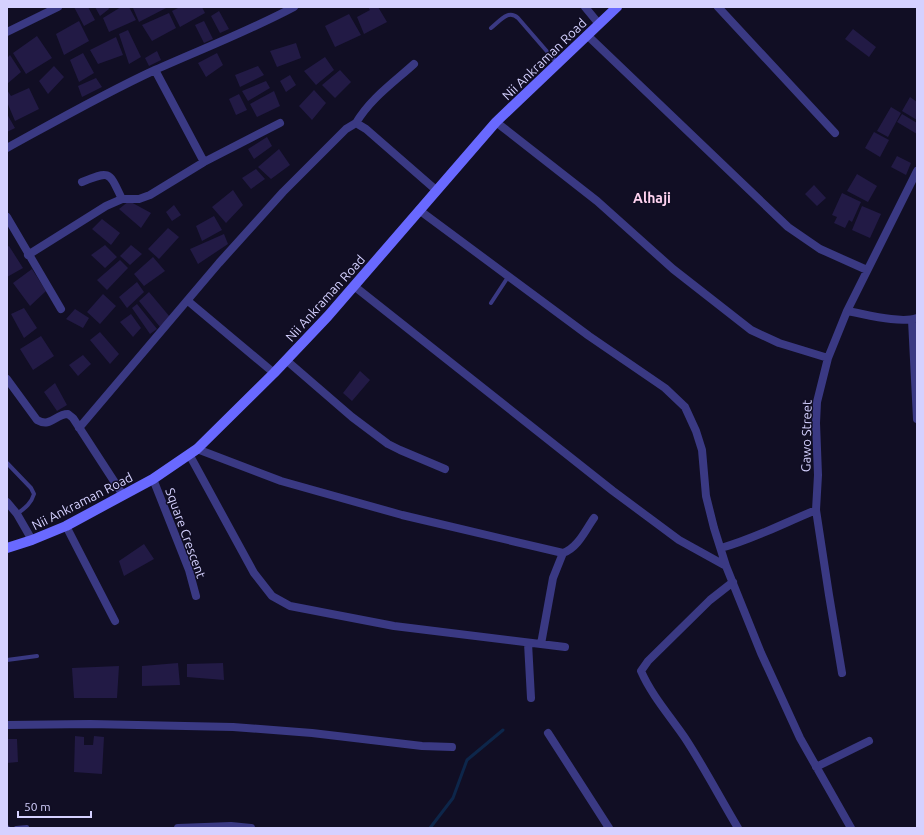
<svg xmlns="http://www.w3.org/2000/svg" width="924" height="835" font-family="Ubuntu,sans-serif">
	<rect width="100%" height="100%" fill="#110e24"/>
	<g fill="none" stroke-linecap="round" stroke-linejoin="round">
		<path stroke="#0d264a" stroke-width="3" d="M430,828L453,798L467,760L503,730"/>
	</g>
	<path fill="#221a45" d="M74,7H88L95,20L84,26Z
		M95,7H108L109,9L100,16Z
		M121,7H129L136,20L109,32L103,18Z
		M135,7H168L139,22L133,8Z
		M180,7H202L205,13L180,27L172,11Z
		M368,7H378L387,22L364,34L357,17L370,10Z
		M219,11L229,29L220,33L211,16Z
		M169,13L176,28L152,41L142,25Z
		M349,14L361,35L335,47L325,26Z
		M79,21L89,41L64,55L56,34Z
		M204,21L213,39L204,43L195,25Z
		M853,29L876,47L869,57L845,39Z
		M128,30L141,57L129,64L119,34Z
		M37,36L52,58L26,74L13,53Z
		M116,37L123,55L98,64L90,50Z
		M296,43L301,58L277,67L270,51Z
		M157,51L161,60L149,66L145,58Z
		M83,53L94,73L79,82L70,60Z
		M217,53L223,65L206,77L198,63Z
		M10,55L21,72L7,84V58Z
		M325,57L334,70L316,85L304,71Z
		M54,66L64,77L48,94L39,81Z
		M258,66L264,75L240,87L235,75Z
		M340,70L351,82L335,98L322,85Z
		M290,75L296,85L286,92L280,81Z
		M96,78L102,87L82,97L78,86Z
		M266,81L270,88L248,101L242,91Z
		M29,88L39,109L15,121L7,102V90L11,96Z
		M314,90L326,103L312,120L299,106Z
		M274,91L280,106L257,117L250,104Z
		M239,94L247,110L236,115L229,99Z
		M910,97L917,102V120L902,111Z
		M891,107L901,113L888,137L877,131Z
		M7,114L15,128L7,132Z
		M902,114L917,123V134L897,122Z
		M874,132L889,140L880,157L865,148Z
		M267,137L272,146L254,159L248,149Z
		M279,149L290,165L271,179L258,167Z
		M897,156L911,163L906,175L891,167Z
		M256,169L265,179L251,189L242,178Z
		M857,174L877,186L868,202L847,191Z
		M814,185L826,198L817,206L805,194Z
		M233,190L243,205L226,223L212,207Z
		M842,193L861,202L852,222L849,220L845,228L834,223L837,217L832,215Z
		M129,201L151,213L141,228L119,209Z
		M174,205L181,215L172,221L166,212Z
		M862,206L881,214L870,238L852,230Z
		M214,216L222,230L202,241L196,226Z
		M102,219L120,233L111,245L92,229Z
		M168,228L179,237L159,259L148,249Z
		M224,234L228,244L198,264L190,249Z
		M105,245L117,257L105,268L91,255Z
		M131,245L142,254L130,265L120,256Z
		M9,246L23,268L7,277V247Z
		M153,257L165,271L144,286L134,274Z
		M120,260L128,268L107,290L97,280Z
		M32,269L46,291L30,306L13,283Z
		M137,282L144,292L127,308L119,297Z
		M149,292L170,317L160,327L139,301Z
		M103,294L116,306L100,324L87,312Z
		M137,304L157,329L150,334L132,308Z
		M24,308L37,328L24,338L11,314Z
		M75,309L89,318L83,328L66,319Z
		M131,314L141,328L133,337L120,322Z
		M100,332L119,354L110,364L90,340Z
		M41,336L54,356L33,370L20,349Z
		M83,355L91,364L78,376L69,365Z
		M360,371L370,380L352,401L343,393Z
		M55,383L67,405L57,411L44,392Z
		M144,544L154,559L124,576L119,561Z
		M178,663L180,685L142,686V666Z
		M223,663L224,680L187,677V664Z
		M119,666L117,698H74L72,668Z
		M75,736L84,737V745H93L94,736L104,737L102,774L74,772Z
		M7,739H17L18,762L7,763Z"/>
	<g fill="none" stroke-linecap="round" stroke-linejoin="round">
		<path stroke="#3a3983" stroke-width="4" d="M491,28C500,21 508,9 518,18L557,63
			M491,303L508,277
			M7,463L31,488L34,494C31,504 25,508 17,514
			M7,660L37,656
			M7,827L8,828
			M16,828L27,827"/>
		<path stroke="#3a3983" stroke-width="8" d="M585,7L599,24
			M718,7L835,133
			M7,32L58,7
			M587,35L788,227L820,249L867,270
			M155,70L204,162
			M496,122L597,201L673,269L751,330L779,343L828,358
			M356,123C370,99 393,83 414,64
			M7,148C56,121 105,93 155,70C202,49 249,31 294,7
			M82,182C111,170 109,172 122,199
			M7,217L61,309
			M28,255L106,206L122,199H139L150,195L204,162L280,123
			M354,286L613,491L679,540L726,566L714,528L706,496L702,450L696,431L685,407L665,388L589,336L419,210
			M188,301L274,373
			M847,311C865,314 900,324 917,318
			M912,320L917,419
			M286,360L352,417L388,444L400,450L445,469
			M7,379L37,420C51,428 55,414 68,414L73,418L123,495
			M79,428L219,263L283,192L346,129L356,123L366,129L436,190
			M197,449L281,481L402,515L563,553C578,548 586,529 594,518
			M189,454L254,573L272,596L290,606L394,626L565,647
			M153,479L189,570L196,596
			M7,502L17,514L32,540
			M66,526L115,621
			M721,548C754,539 784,523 816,510
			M726,566L761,653L800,738L851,828
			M733,582L710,600L648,661L641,671C652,696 670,716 685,738C704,767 720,798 738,828
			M528,643L531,698
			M541,644L553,578L563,553
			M842,673L829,595L816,510L818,475L816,423L817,402L828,358L847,311L917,171
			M7,725L90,724L233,727L312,733L422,746L452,747
			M548,733L609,828
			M816,767L869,741
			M178,828L231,826L251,828"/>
		<path stroke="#6969ff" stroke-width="10" d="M7,548L32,540L66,526L153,479L197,449L274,373L328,316L496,122L617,7"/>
	</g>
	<g text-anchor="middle" stroke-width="3" stroke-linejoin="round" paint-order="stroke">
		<g font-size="13" fill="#d5d1ff" stroke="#110e24">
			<text transform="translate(544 59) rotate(-44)" y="5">Nii Ankraman Road</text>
			<text transform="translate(325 298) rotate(-48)" y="5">Nii Ankraman Road</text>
			<text transform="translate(806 436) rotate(-89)" y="5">Gawo Street</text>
			<text transform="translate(82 501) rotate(-27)" y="5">Nii Ankraman Road</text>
			<text transform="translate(186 533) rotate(70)" y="5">Square Crescent</text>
		</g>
		<g font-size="14" font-weight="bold" fill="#ffd3f0" stroke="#110e24">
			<text x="652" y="203">Alhaji</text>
		</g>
	</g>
	<rect width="924" height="835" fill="none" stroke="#d5d1ff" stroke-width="16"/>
	<path d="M18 811v6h73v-6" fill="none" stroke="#d5d1ff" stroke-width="2"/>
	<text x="24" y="811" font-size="12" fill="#d5d1ff" stroke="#110e24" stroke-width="3" paint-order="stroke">50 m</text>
</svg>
